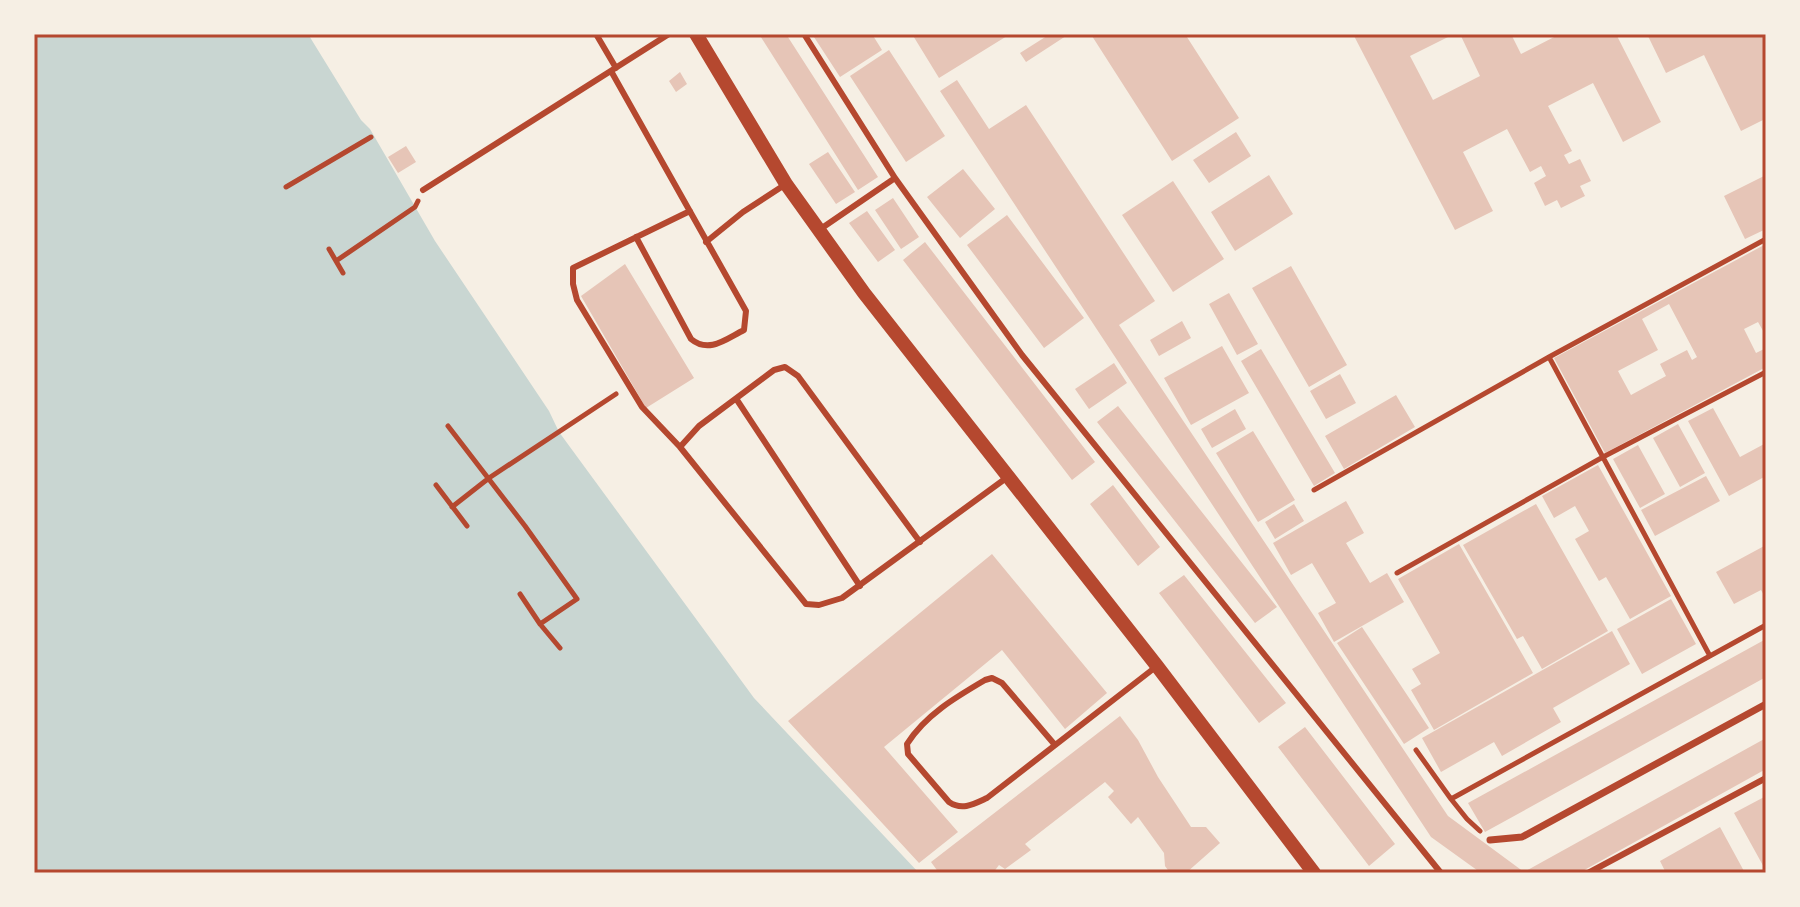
<svg xmlns="http://www.w3.org/2000/svg" width="1800" height="907" font-family="'DejaVu Sans',sans-serif">
	<rect width="100%" height="100%" fill="#f6efe4"/>
	<path fill="#c9d6d2" d="M34,34H308L361,120L370,129L435,241L549,411L559,432L754,698L919,873H34Z"/>
	<path fill="#e6c5b7" fill-rule="evenodd" d="M759,34H786L878,177L858,190Z
		M812,34H872L882,50L840,77Z
		M912,34H1005L1007,36L939,78Z
		M1050,34H1069L1026,62L1020,53Z
		M1096,34H1185L1239,118L1172,161L1092,36Z
		M1353,34H1454L1410,56L1433,100L1480,76L1460,34H1511L1521,54L1560,34H1616L1661,122L1623,142L1593,83L1548,106L1572,151L1564,155L1569,164L1580,159L1591,181L1580,186L1585,196L1561,208L1557,200L1545,206L1534,183L1546,176L1541,166L1530,172L1507,129L1463,152L1493,211L1455,230Z
		M1647,34H1766V125L1763,120L1741,131L1704,55L1666,73Z
		M889,50L945,136L906,162L850,76Z
		M680,72L687,84L676,92L669,81Z
		M957,80L989,129L1026,105L1155,301L1119,325L1448,816L1524,872L1766,738V769L1579,873H1481L1431,837L940,91Z
		M1236,132L1251,156L1209,183L1193,160Z
		M406,146L416,162L398,173L388,157Z
		M828,152L855,192L836,204L809,164Z
		M963,169L995,209L960,238L927,197Z
		M1269,175L1293,214L1235,251L1211,212Z
		M1766,175V229L1745,239L1724,196Z
		M1173,181L1224,259L1173,292L1122,215Z
		M893,198L919,237L901,249L875,210Z
		M867,211L895,250L878,262L849,223Z
		M1007,215L1084,318L1044,348L967,245Z
		M925,242L1095,462L1072,480L903,260Z
		M1766,244V336L1758,322L1744,329L1756,353L1766,348V367L1605,453L1554,358ZM1669,304L1697,357L1692,360L1687,350L1660,364L1666,376L1631,395L1618,371L1658,350L1642,319Z
		M625,264L694,378L646,408L581,296Z
		M1291,266L1347,365L1309,387L1252,288Z
		M1229,293L1258,344L1237,355L1209,304Z
		M1182,321L1191,338L1159,356L1150,340Z
		M1222,346L1249,393L1191,425L1164,378Z
		M1261,349L1335,473L1314,486L1241,361Z
		M1114,363L1127,383L1089,409L1075,389Z
		M1340,374L1356,403L1326,419L1310,391Z
		M1396,395L1415,427L1344,469L1325,436Z
		M1118,406L1277,607L1255,623L1097,422Z
		M1713,408L1740,457L1766,443V476L1729,496L1688,421Z
		M1235,409L1246,429L1212,448L1201,429Z
		M1678,424L1705,473L1680,487L1653,438Z
		M1253,431L1295,500L1258,522L1216,453Z
		M1638,445L1665,494L1640,508L1613,459Z
		M1598,465L1671,596L1630,619L1606,577L1599,581L1575,539L1589,531L1575,506L1554,518L1542,496Z
		M1706,476L1720,501L1655,536L1641,510Z
		M1113,485L1160,547L1138,566L1090,504Z
		M1346,501L1364,533L1346,543L1370,583L1387,573L1404,602L1334,642L1318,613L1336,603L1312,563L1291,575L1273,543Z
		M1294,504L1304,521L1275,539L1265,522Z
		M1536,504L1608,631L1542,669L1523,636L1517,639L1463,545Z
		M1459,544L1533,673L1434,730L1411,690L1421,684L1412,669L1440,653L1398,579Z
		M1766,545V599L1761,590L1734,604L1716,572Z
		M992,554L1107,693L1065,729L1002,650L884,747L958,832L919,863L788,721Z
		M1184,575L1286,703L1259,723L1159,593Z
		M1671,599L1696,644L1642,674L1617,629Z
		M1362,627L1429,728L1404,744L1337,643Z
		M1612,631L1630,664L1553,708L1561,722L1502,756L1494,742L1441,772L1422,738Z
		M1766,639V677L1485,832L1468,803Z
		M1120,716L1138,740L1158,777L1191,827H1206L1220,843L1186,873H1170L1165,866L1164,853L1138,817L1131,824L1108,797L1114,791L1105,782L1025,844L1031,850L1005,869L999,865L993,873H939L931,862Z
		M1305,727L1395,844L1369,866L1278,747Z
		M1766,796V871L1734,813Z
		M1720,827L1745,873H1666L1660,861Z"/>
	<g fill="none" stroke-linecap="round" stroke-linejoin="round">
		<path stroke="#b5482f" stroke-width="5" d="M286,187L371,137
			M329,249L343,273
			M336,261L415,207L418,201
			M1549,357L1710,656
			M448,426L525,526L577,599L540,624
			M436,485L467,526
			M1314,490L1549,357L1766,239
			M452,507L489,478L616,394
			M1397,573L1603,457L1766,372
			M520,594L540,624L560,648
			M1416,750L1451,799
			M1480,831L1467,819L1451,799L1766,625"/>
		<path stroke="#b5482f" stroke-width="6" d="M596,34L616,68
			M804,34L895,178L1022,355L1441,873
			M611,71L746,311L744,330C726,339 709,354 691,339L636,237
			M423,190L669,34
			M819,230L895,178
			M706,242L743,212L786,184
			M737,400L860,586
			M680,447L642,407L577,300L573,284V268L690,211
			M920,542L798,376L785,367L774,370L699,426L680,447L806,604L819,605L842,598L1009,476
			M1055,745L1002,683L992,678L985,680C956,697 925,715 907,744L908,754L949,802C962,811 974,804 987,798L1157,666
			M1588,873L1766,778"/>
		<path stroke="#b5482f" stroke-width="7" d="M1490,840L1522,837L1766,704"/>
		<path stroke="#b5482f" stroke-width="14" d="M696,34L786,184L864,293L1157,666L1314,873"/>
	</g>
	<rect width="1800" height="907" fill="none" stroke="#f6efe4" stroke-width="72"/>
	<rect x="36" y="36" width="1728" height="835" fill="none" stroke="#b5482f" stroke-width="3"/>
</svg>
